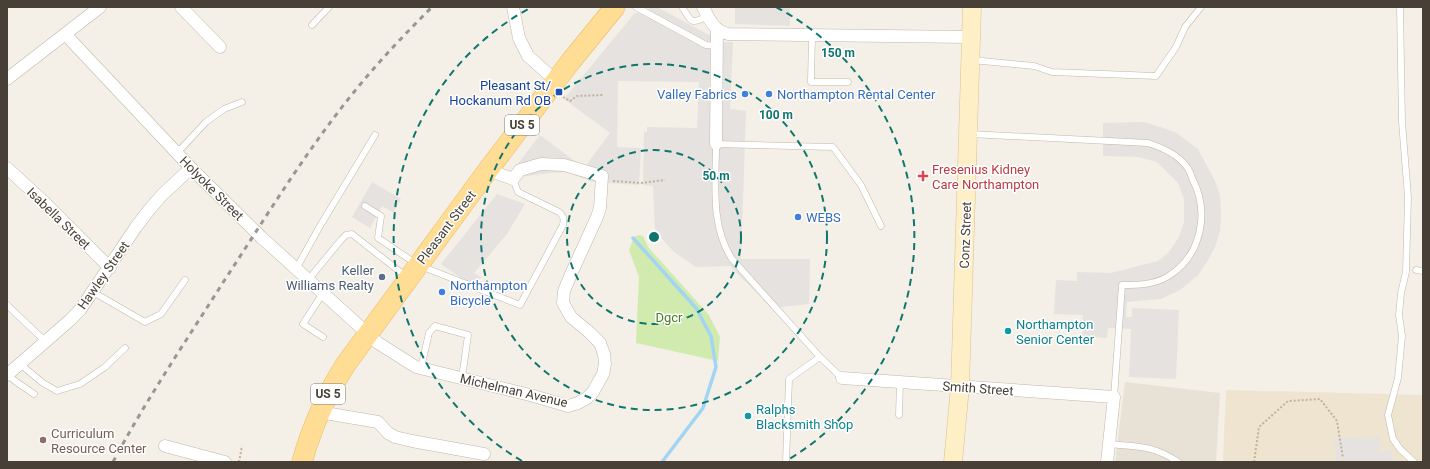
<svg xmlns="http://www.w3.org/2000/svg" width="1430" height="469" font-family="Roboto,sans-serif">
	<rect width="100%" height="100%" fill="#f4f0e7"/>
	<path fill="#e8e1d5" d="M1125,382L1220,393L1216,462H1115Z"/>
	<path fill="#eee4d0" d="M1226,390L1423,395V462H1223Z"/>
	<path fill="#d1eaae" d="M639,235L643,236L648,247L709,315L720,337L718,361L636,343L639,277L629,250L634,237Z"/>
	<path fill="#e5e2df" d="M653,7H657L722,42H733L730,109L746,111L741,259H810L809,304L771,308L730,266L696,267L674,252L655,231L653,186L643,185L644,132H647V127L697,128L699,82L618,81L617,147L641,148L639,185L593,182L566,172L549,173L521,177L513,170L540,135L584,168L610,133L564,99L634,14Z
		M745,7H790V26L735,24V8Z
		M1144,122L1160,127L1175,132L1198,149L1215,181L1220,196L1221,214L1220,231L1215,247L1207,262L1198,275L1180,290L1161,299L1127,302L1126,317H1132V308L1179,310L1176,379L1129,377L1131,329L1108,328L1107,338L1082,336L1083,315L1054,314L1056,280L1077,281V272L1111,273L1158,261L1169,252L1179,237L1184,222V199L1178,183L1157,162L1138,157L1103,156V123Z
		M372,182L401,199L393,212L382,206L370,228L352,217Z
		M497,194L525,204L507,234L474,273L481,277L474,287L441,264Z
		M1380,437V451L1392,450L1393,462H1336L1335,438Z"/>
	<g fill="none" stroke-linecap="round" stroke-linejoin="round">
		<path stroke="#a1d5f3" stroke-width="3.5" d="M633,238L696,308L711,336L716,367L703,408L662,462"/>
		<defs>
			<path id="service" d="M636,7L706,45L717,46
				M682,7C692,22 690,25 708,16
				M1400,7L1402,122L1408,197L1407,235L1406,272L1401,293L1399,315L1402,336L1398,378L1388,415L1393,439L1400,449L1414,462
				M312,25L329,7
				M812,35L811,82H848
				M972,60L1034,66L1052,72L1156,76L1176,47L1185,27L1201,7
				M970,134L1148,143C1163,148 1177,154 1187,167C1189,170 1191,174 1192,178C1210,212 1202,256 1167,277C1153,285 1137,285 1122,285L1114,397
				M177,153L206,122L224,109L242,102
				M365,206L381,216L378,238L418,265L520,305L563,225C564,219 564,216 559,212L518,192L513,179
				M296,269L320,226L375,135
				M1416,270L1423,271
				M308,280L341,240L346,235L352,234L399,271L407,276
				M93,292L145,322L161,314L185,280
				M323,293L303,324L323,337
				M7,305L46,342
				M20,364L43,383L57,391L80,384L105,367L125,348
				M421,368L429,333L435,326L468,335L462,378
				M7,374L15,381L34,394
				M842,378L820,357L732,259C710,225 716,183 716,144L833,147L861,185L881,226
				M899,415L900,382
				M1109,444C1137,447 1154,445 1178,462
				M786,462L789,379L820,357"/>
			<path id="minor" d="M181,7L220,47
				M513,7L519,38L528,56L556,81
				M703,7C709,19 714,31 728,34L971,37
				M65,34L191,168L261,237L378,343L416,367L530,395L568,406L578,403L587,398L593,392L603,374L605,364L604,354L600,343L589,332L571,317L563,303L564,291L572,272L597,217L600,208L602,176L564,165L541,164L520,170L513,179L488,170
				M7,79L100,7
				M716,144L717,29
				M7,168L44,202L110,268
				M7,375L69,321L80,310L136,227L149,210L162,195L191,168
				M842,378L1114,397L1107,462
				M319,412L378,422L388,433L395,437L412,441L484,454
				M165,446L225,462"/>
			<path id="secondary" d="M953,462L960,387L972,7"/>
			<path id="primary" d="M302,462C312,426 326,395 346,364L488,170L571,61L615,7"/>
		</defs>
		<use href="#service" stroke="#c0b7a9" stroke-width="7"/>
		<use href="#minor" stroke="#c0b7a9" stroke-width="13"/>
		<use href="#secondary" stroke="#d6c295" stroke-width="19"/>
		<use href="#primary" stroke="#e9ba61" stroke-width="21"/>
		<path stroke="#c2b29a" stroke-width="2" stroke-dasharray="2 2" stroke-linecap="butt" d="M563,97L570,101L577,96L603,95
			M613,181L641,183L665,180
			M239,462L242,446
			M1254,462L1259,427L1288,401L1320,399L1337,421L1343,458"/>
		<use href="#service" stroke="#fff" stroke-width="6"/>
		<use href="#minor" stroke="#fff" stroke-width="12"/>
		<use href="#secondary" stroke="#ffefc6" stroke-width="18"/>
		<use href="#primary" stroke="#ffdd95" stroke-width="20"/>
		<path stroke="#979797" stroke-width="3" stroke-dasharray="5 5" stroke-linecap="butt" d="M113,462C146,400 186,341 224,281C266,217 306,151 354,92C378,62 405,34 432,7"/>
	</g>
	<g fill="none" stroke="#0f766e" stroke-width="2" stroke-dasharray="7 5">
		<circle cx="654" cy="237" r="87"/>
		<circle cx="654" cy="237" r="173"/>
		<path d="M522 461A260 260 0 0 1 532 7M776 7A260 260 0 0 1 786 461"/>
	</g>
	<rect fill="#1a4fb4" stroke="#fff" stroke-width="1.5" x="555" y="88" width="8" height="8" rx="2"/>
	<g fill="#3f7fe0" stroke="#fff" stroke-width="1.5">
		<circle cx="745" cy="94" r="4"/>
		<circle cx="769" cy="94" r="4"/>
		<circle cx="798" cy="217" r="4"/>
		<circle cx="442" cy="292" r="4"/>
	</g>
	<path fill="#e0444e" stroke="#fff" stroke-width="1.5" d="M921 170h4v4h4v4h-4v4h-4v-4h-4v-4h4z"/>
	<circle fill="#5c6f8a" stroke="#fff" stroke-width="1.5" cx="382" cy="277" r="4"/>
	<g fill="#0f9aa8" stroke="#fff" stroke-width="1.5">
		<circle cx="1008" cy="331" r="4"/>
		<circle cx="748" cy="416" r="4"/>
	</g>
	<circle fill="#8d6e63" stroke="#fff" stroke-width="1.5" cx="43" cy="440" r="4"/>
	<g text-anchor="middle" stroke-width="3" stroke-linejoin="round" paint-order="stroke">
		<g fill="#fff" stroke="#7f7972" stroke-width="1">
			<rect x="505" y="115" width="34" height="20" rx="3"/>
			<rect x="311" y="384" width="34" height="20" rx="3"/>
		</g>
		<g font-size="12" font-weight="bold" fill="#484036">
			<text x="522" y="129">US 5</text>
			<text x="328" y="398">US 5</text>
		</g>
		<g font-size="13" fill="#164399" stroke="#fff" text-anchor="end">
			<text x="551" y="90">Pleasant St/<tspan x="551" dy="15">Hockanum Rd OB</tspan></text>
		</g>
		<g font-size="13" fill="#366cbe" stroke="#fff" text-anchor="start">
			<text x="737" y="99" text-anchor="end">Valley Fabrics</text>
			<text x="777" y="99">Northampton Rental Center</text>
			<text x="806" y="222">WEBS</text>
			<text x="450" y="290">Northampton<tspan x="450" dy="15">Bicycle</tspan></text>
		</g>
		<g font-size="13" fill="#be3a42" stroke="#fff" text-anchor="start">
			<text x="932" y="174">Fresenius Kidney<tspan x="932" dy="15">Care Northampton</tspan></text>
		</g>
		<g font-size="13" fill="#484036" stroke="#fff">
			<text transform="translate(212 188) rotate(45)" y="5">Holyoke Street</text>
			<text transform="translate(59 218) rotate(44)" y="5">Isabella Street</text>
			<text transform="translate(446 227) rotate(-53)" y="5">Pleasant Street</text>
			<text transform="translate(965 235) rotate(-88)" y="5">Conz Street</text>
			<text transform="translate(103 275) rotate(-55)" y="5">Hawley Street</text>
			<text transform="translate(978 388) rotate(4)" y="5">Smith Street</text>
			<text transform="translate(514 390) rotate(13)" y="5">Michelman Avenue</text>
		</g>
		<g font-size="13" fill="#4e5e75" stroke="#fff" text-anchor="end">
			<text x="374" y="275">Keller<tspan x="374" dy="15">Williams Realty</tspan></text>
		</g>
		<g font-size="13" fill="#4a7c26" stroke="#fff">
			<text x="669" y="322">Dgcr</text>
		</g>
		<g font-size="13" fill="#0d838f" stroke="#fff" text-anchor="start">
			<text x="1016" y="329">Northampton<tspan x="1016" dy="15">Senior Center</tspan></text>
			<text x="756" y="414">Ralphs<tspan x="756" dy="15">Blacksmith Shop</tspan></text>
		</g>
		<g font-size="13" fill="#785e54" stroke="#fff" text-anchor="start">
			<text x="51" y="438">Curriculum<tspan x="51" dy="15">Resource Center</tspan></text>
		</g>
	</g>
	<circle cx="654" cy="237" r="6" fill="#0f766e" stroke="#fff" stroke-width="2"/>
	<g font-size="12" text-anchor="middle" font-weight="bold" fill="#0f766e" stroke="#fff" stroke-width="3" stroke-linejoin="round" paint-order="stroke">
		<text x="838" y="57">150 m</text>
		<text x="776" y="119">100 m</text>
		<text x="716" y="180">50 m</text>
	</g>
	<rect width="1430" height="469" fill="none" stroke="#484036" stroke-width="16"/>
</svg>
